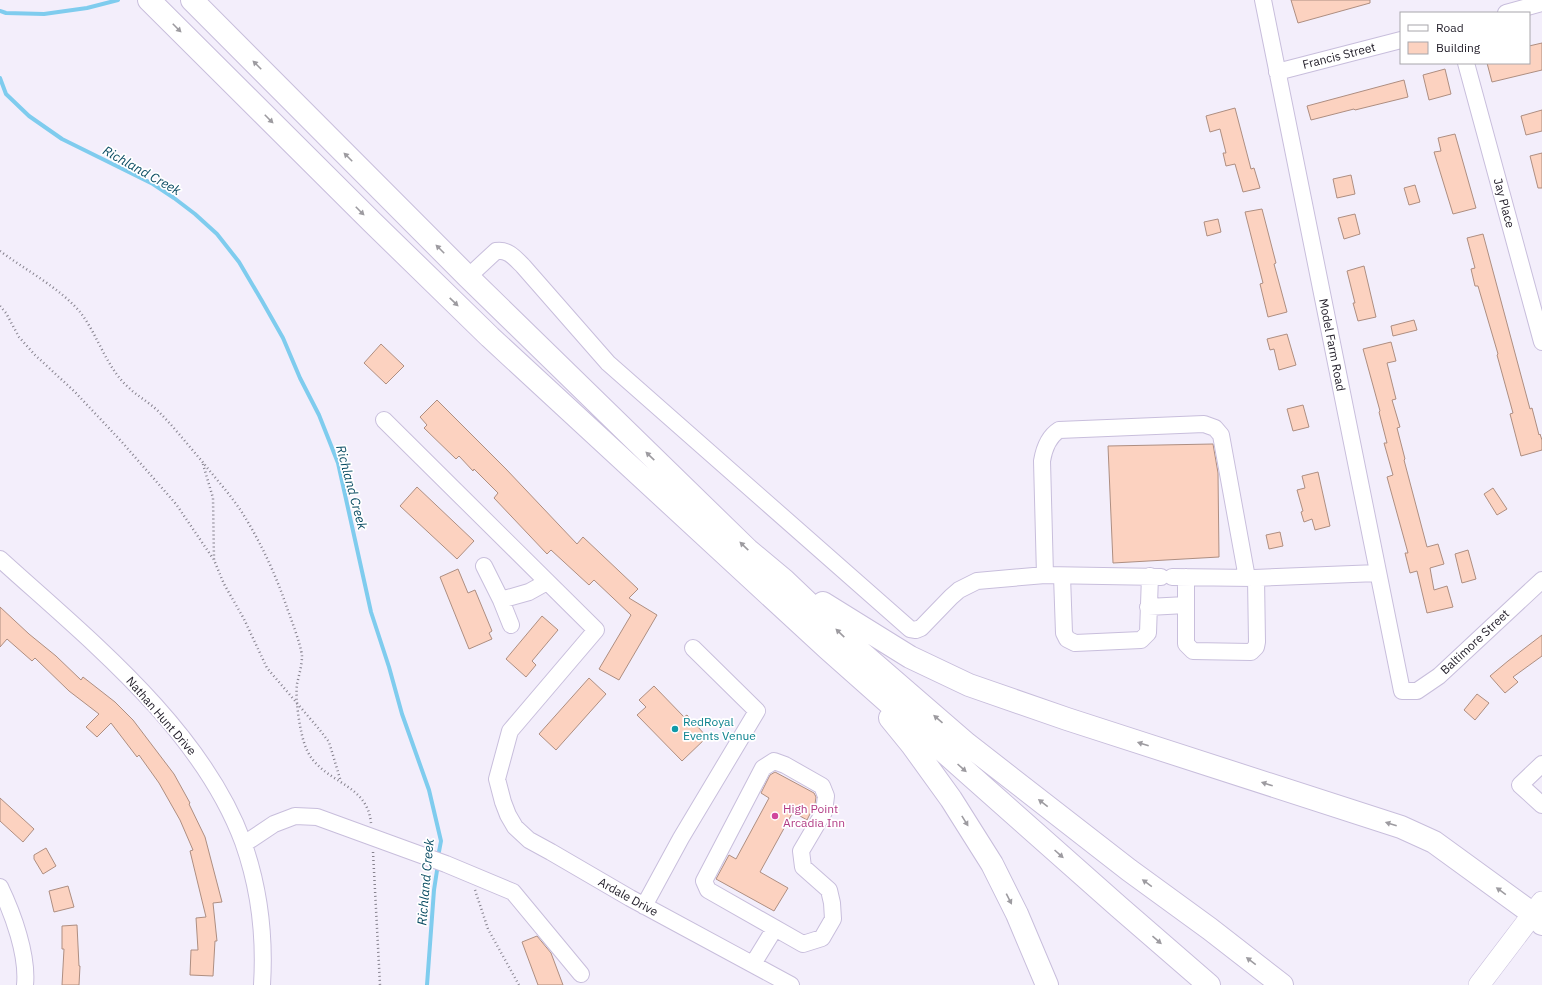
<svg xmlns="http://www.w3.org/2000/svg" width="1542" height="985" font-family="'IBM Plex Sans',sans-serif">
	<rect width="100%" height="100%" fill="#f3eefb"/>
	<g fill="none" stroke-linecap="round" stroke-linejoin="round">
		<path stroke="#7fccee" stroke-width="4" d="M0,11L6,13L44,14L87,8L118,0
			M0,78L6,94L29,116L62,139L153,184L174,198L195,214L217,234L239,262L262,301L283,338L300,378L319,415L338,463L371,612L389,667L402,714L429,790L441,841L438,857
			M427,985L434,890L438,864"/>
	</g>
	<path fill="#fcd2c0" stroke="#ae8e81" d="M1291,0H1370V3L1298,23Z
		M1542,43V70L1492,82L1487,63H1529V46Z
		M1445,69L1451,94L1429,100L1423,75Z
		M1404,80L1408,97L1355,110L1354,109L1311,120L1307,106Z
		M1235,108L1251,169L1254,168L1260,188L1243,192L1235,164L1226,166L1223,153H1226L1220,129L1210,132L1206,116Z
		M1542,110V131L1526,135L1521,116Z
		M1455,134L1476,208L1453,214L1434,152L1441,151L1438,138Z
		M1542,153V188H1538L1530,156Z
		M1351,175L1355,194L1337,198L1333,179Z
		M1415,185L1420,202L1409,205L1404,188Z
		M1262,209L1276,263L1274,264L1287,312L1268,317L1260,284L1263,283L1245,212Z
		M1355,214L1360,234L1344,239L1338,218Z
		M1218,219L1221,232L1207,236L1204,222Z
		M1483,234L1530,409L1532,408L1539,435L1540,434L1542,440V450L1521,456L1510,414L1513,413L1497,355L1498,354L1478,286H1475L1471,269L1475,268L1467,238Z
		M1364,266L1376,317L1358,321L1353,303H1355L1347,271Z
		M1414,320L1417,330L1393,336L1391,326Z
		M1287,334L1296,365L1279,370L1274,349L1270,350L1267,339Z
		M1391,342L1396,361L1387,363L1396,399L1392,400L1400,427L1397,428L1405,459L1404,460L1427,547L1438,544L1444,564L1430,568L1434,590L1447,586L1453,607L1427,613L1417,571L1410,573L1405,553H1408L1387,477L1393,475L1384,443H1387L1379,412L1380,411L1363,349Z
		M381,344L404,366L386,384L364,363Z
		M437,400L506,469L577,544L583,537L638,589L629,598L657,615L619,680L599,669L631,615L594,580L589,585L551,550L547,554L494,498L498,493L474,469L473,471L459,456L456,459L424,428L427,425L420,417Z
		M1303,405L1309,427L1293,431L1287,409Z
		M1213,444L1218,473L1219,557L1113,563L1108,446Z
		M1318,472L1330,526L1315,530L1312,519L1304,522L1301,512L1303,511L1297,490L1305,488L1302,476Z
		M417,487L474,541L457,559L400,506Z
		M1493,488L1507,509L1497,515L1484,494Z
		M1280,532L1283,546L1269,549L1266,535Z
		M1468,550L1476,579L1462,583L1455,554Z
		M458,569L468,593L475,590L492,631L489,633L492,639L469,649L440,577Z
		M0,607L29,634L56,656L81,680L83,677L115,702L133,720L174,774L190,803L189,804L205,837L222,902L213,903L217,941H215L213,976L190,975L191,950H198L196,918L206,917L190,851L193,850L180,820L159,783L139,755L137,757L111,723L97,737L86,727L99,714L69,691L35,658L32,661L7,639L0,647Z
		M542,616L558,630L532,661L536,665L526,677L506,659Z
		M1542,635V656L1513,677L1518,682L1505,693L1490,676L1508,661Z
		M589,678L606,694L556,750L539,734Z
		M654,686L684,717L687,715L707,737L682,761L637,715L646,707L639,700Z
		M1477,694L1489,703L1475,720L1464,710Z
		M775,772L814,793L816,797L815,804L807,820L793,812L760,872L788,888L774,911L716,879L729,855L736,859L769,798L761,793L770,775Z
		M0,798L34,829L23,842L0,821Z
		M46,848L56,866L43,874L34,859V855Z
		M68,886L74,907L54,912L49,891Z
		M77,925L79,966H80L79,985H62L64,949H62V926Z
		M537,936L551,953L563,985H538L522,942Z"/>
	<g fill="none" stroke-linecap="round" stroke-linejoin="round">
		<defs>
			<path id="minor" d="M1263,0L1402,691H1417L1439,676L1542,580
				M1506,13L1542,3
				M1466,63L1542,342
				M1277,72L1401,40
				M468,277L496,251C508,249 515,258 523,266L608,363L910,629L916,630L921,628L951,597L959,590L977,581L1045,575L1161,577
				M384,420L596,630L510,731L497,779L503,802L508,815L515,827L529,840L551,852L630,898L791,985
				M0,559C87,638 201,728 243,842C259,887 265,937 262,985
				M484,566L501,600L529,592L547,582
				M1045,575L1042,461C1044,449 1048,437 1059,430L1204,424L1215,428L1221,435L1247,578
				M1062,576L1064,633L1067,639L1075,643L1141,640L1148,633L1150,576
				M1172,577L1254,578L1378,573
				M1186,577V644L1193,651L1251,652L1256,647L1257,642L1256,578
				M501,600L511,625
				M1148,607L1186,605
				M774,761L785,765L822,786L826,796L824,812L801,851L803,867L829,890L832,903L833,919L822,938L803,944L708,890L704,881L763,768Z
				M1542,764L1520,785L1542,805
				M244,844L274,824L295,816L317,817L446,864L513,892L581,974
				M0,887C13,914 28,955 25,985
				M644,906L681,838L757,711L693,648
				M753,964L775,928"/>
			<path id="major" d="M1479,985L1542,902"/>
			<path id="highway" d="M149,0L372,222L490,337L828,649L1119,907L1209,985
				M192,0L468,277L748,550L784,580L848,641L967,744L1129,870L1210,929L1282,985
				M823,603L910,657L969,685L1067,719L1401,827L1434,842L1533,914L1542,924
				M890,718L912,745L951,799L992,864L1017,914L1047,985"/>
		</defs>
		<use href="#minor" stroke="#c8bedc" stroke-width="18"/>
		<use href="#major" stroke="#c8bedc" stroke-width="22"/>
		<use href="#highway" stroke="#c8bedc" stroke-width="24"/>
		<path stroke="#86828e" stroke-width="2.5" stroke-dasharray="1 3" stroke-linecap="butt" d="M0,251C24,269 60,288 80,312C98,335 106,367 128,387C137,396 149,402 159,412C174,427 187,444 201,460C215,478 231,495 243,514C261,543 276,575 287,608C291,619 301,645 302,656C302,665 299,675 297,684C295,699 300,734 306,748C321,784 367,781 371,823
			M0,306L6,313L19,337L35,355L75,392L121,441L176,504L214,560
			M203,464L213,498L214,560L224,584L244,619L267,668L319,729L329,742L341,782
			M373,852L380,985
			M475,890L488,929L519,985"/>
		<use href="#minor" stroke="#fff" stroke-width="16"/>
		<use href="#major" stroke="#fff" stroke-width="21"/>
		<use href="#highway" stroke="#fff" stroke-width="22"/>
	</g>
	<defs><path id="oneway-solid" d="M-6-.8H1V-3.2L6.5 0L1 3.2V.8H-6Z"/></defs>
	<g fill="#9d9ba0">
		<use href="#oneway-solid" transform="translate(177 28) rotate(45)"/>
		<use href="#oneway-solid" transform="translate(257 65) rotate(-135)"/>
		<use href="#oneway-solid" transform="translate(269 119) rotate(45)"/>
		<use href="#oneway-solid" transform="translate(348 157) rotate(-135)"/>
		<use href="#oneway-solid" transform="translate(360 211) rotate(45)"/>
		<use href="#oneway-solid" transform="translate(440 249) rotate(-135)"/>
		<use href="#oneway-solid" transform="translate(454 302) rotate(44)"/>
		<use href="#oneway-solid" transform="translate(650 456) rotate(-136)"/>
		<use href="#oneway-solid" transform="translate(744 546) rotate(-136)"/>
		<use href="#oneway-solid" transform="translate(840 633) rotate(-136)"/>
		<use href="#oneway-solid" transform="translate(938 719) rotate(-139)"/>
		<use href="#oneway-solid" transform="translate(1143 744) rotate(-162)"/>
		<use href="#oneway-solid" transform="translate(962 768) rotate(42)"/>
		<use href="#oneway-solid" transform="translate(1267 784) rotate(-162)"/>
		<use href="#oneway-solid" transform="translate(1043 803) rotate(-142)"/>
		<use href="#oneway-solid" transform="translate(965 821) rotate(58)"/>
		<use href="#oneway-solid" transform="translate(1391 824) rotate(-162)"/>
		<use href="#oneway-solid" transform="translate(1059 854) rotate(42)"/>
		<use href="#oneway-solid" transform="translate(1147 883) rotate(-144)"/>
		<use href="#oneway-solid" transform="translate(1501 891) rotate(-144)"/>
		<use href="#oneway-solid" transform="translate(1009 899) rotate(63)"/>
		<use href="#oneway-solid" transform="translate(1157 940) rotate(41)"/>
		<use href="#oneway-solid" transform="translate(1251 961) rotate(-143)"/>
	</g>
	<circle fill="#0f9aa8" stroke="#fff" stroke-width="1.5" cx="675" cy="729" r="4"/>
	<circle fill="#d1479c" stroke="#fff" stroke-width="1.5" cx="775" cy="816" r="4"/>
	<g text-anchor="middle" stroke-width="3.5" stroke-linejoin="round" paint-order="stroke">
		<g font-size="12" fill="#25212c" stroke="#fff">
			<text transform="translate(1339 56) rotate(-14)" y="4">Francis Street</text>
			<text transform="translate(1504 203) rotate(75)" y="4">Jay Place</text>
			<text transform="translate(1332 345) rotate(79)" y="4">Model Farm Road</text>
			<text transform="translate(1475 642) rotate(-43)" y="4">Baltimore Street</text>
			<text transform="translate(161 716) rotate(49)" y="4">Nathan Hunt Drive</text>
			<text transform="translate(628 897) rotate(29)" y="4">Ardale Drive</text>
		</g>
		<g font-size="12" fill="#0d838f" stroke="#fff" text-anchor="start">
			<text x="683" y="726">RedRoyal<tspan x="683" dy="14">Events Venue</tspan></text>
		</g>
		<g font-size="12" fill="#b23c85" stroke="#fff" text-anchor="start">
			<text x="783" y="813">High Point<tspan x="783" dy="14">Arcadia Inn</tspan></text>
		</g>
		<g font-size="13" font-style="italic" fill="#0a4c63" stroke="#fff">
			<text transform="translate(142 170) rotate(29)" y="5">Richland Creek</text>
			<text transform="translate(352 487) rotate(75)" y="5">Richland Creek</text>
			<text transform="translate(425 882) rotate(-85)" y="5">Richland Creek</text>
		</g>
	</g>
	<rect x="1400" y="12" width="130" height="52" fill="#ffffff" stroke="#a8a6ab"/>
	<rect x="1408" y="25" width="20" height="6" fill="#ffffff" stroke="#a8a6ab"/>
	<text x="1436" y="32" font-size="12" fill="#25212c">Road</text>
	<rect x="1408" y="42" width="20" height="12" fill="#fcd2c0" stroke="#a8a6ab"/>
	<text x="1436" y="52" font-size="12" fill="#25212c">Building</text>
</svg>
